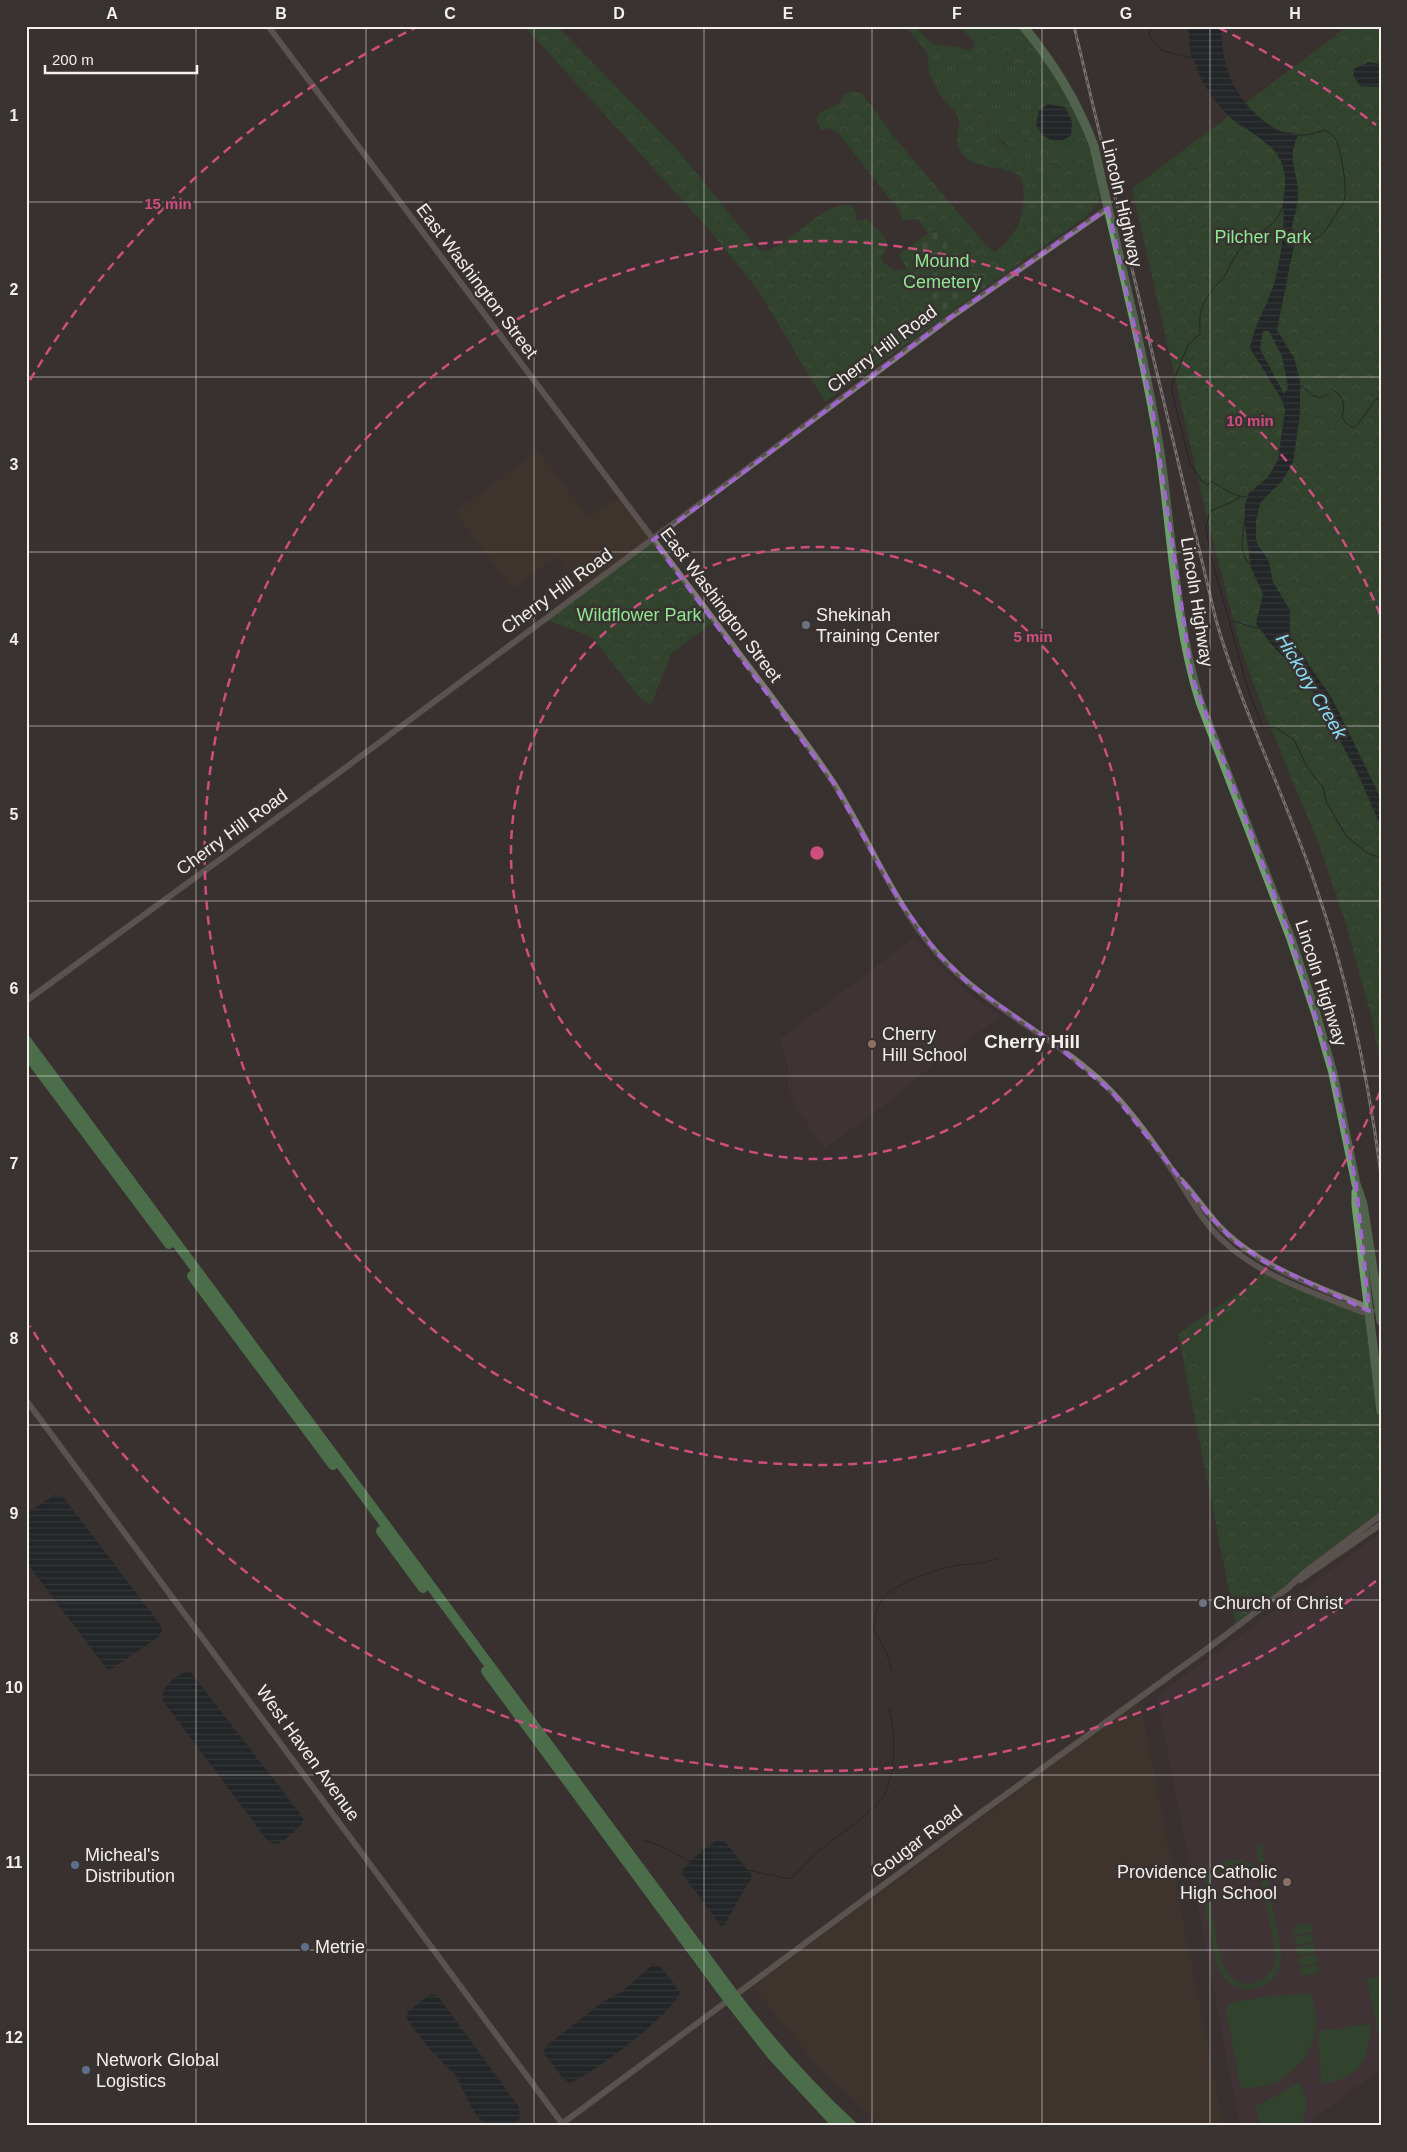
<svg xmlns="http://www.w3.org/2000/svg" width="1407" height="2152" font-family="Arial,sans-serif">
	<defs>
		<pattern id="grass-tufts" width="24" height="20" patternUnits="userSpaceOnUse" patternTransform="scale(1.25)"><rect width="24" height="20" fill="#29572c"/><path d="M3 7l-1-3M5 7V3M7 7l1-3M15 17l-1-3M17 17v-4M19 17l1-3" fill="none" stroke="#486f4b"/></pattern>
		<pattern id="forest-crowns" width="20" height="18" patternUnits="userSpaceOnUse" patternTransform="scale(1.25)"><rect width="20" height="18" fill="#29572c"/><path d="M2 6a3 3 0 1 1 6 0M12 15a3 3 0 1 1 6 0" fill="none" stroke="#486f4b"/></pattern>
		<pattern id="cemetery-stones" width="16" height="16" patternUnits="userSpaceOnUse" patternTransform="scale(1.25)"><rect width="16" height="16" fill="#29572c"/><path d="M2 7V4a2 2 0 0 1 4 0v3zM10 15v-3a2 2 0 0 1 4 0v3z" fill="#486f4b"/></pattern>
		<pattern id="water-rules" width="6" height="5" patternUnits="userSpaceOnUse" patternTransform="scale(1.25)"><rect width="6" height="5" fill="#0a1a1f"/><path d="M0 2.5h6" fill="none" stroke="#2e3c40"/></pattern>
	</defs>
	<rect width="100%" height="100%" fill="#383230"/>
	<path fill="#46392a" d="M538,451L589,518L619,497L650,540L582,590L557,556L512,589L455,512Z
		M1140,1701L1223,2126H881L818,2066L753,1987Z"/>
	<path fill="#47353f" d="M914,938L937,965L975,998L1001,1016L917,1077L897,1096L824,1149L800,1113L788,1088V1067L780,1039Z
		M1381,1533V2069L1304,2126H1240L1157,1696Z"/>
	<path fill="url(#grass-tufts)" d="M905,26H914L932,44L958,47L970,51L973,49C983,60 1000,58 1011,63C1022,67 1040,83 1036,95L1039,104L1029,136L1048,163L1061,166L1062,169L1054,181L1046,188L1041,185L1003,141L993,133L986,119L980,112L970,110L967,103L969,99L945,96L946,103L940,95L929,72L927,52Z"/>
	<path fill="url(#forest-crowns)" d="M524,26H557L676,148L759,250C783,257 818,201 851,205L857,214L856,219L858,221L867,219L883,235L888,246L880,259L894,271L904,269L909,271L943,318L825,402L758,290L706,226Z
		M958,26H1018C1028,38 1040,49 1048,61C1073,102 1098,151 1100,200L1087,216L986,287L940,225L928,233L917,219L902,220L899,210L838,133L830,128L822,130L817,123V117L821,112L839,104L845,94L850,91L862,93L894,137L986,245L995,252C1019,234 1029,208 1021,178C1005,161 963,175 957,142C956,134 960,127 959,119C953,104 932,98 958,84L966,87L970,93L967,103L970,110C990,113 984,125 996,136C1000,140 1005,147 1010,149C1019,155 1029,156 1035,167C1038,172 1039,180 1042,185L1046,188L1049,186L1062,169C1059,163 1055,164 1049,163C1044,162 1040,158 1036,155C1021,142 1034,119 1039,104L1036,95C1040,83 1020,65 1009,62C993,58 986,63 973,49L975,42Z
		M1348,26H1381V1070L1372,1020L1346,924L1318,842L1262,707L1240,645L1209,526L1132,189Z
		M653,542L713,622L671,654L651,705L640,698L592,637L547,620Z
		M1261,1273L1366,1313L1381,1427V1513L1236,1625L1178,1334L1251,1284Z"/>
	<path fill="url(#cemetery-stones)" d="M940,225L986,287L943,318L898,255Z"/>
	<path fill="#29572c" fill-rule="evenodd" d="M1244,1302L1267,1340L1271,1360L1259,1379L1228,1405L1185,1347V1343Z
		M1261,1845L1281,1950C1282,1964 1278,1978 1264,1985C1256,1989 1247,1990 1238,1987C1214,1979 1214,1950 1210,1929C1207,1915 1201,1898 1205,1883C1212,1857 1242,1854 1260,1869L1256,1846ZM1236,1865L1252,1870L1262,1882L1276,1954C1276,1979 1246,1995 1228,1974C1220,1965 1207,1896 1210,1884C1213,1873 1225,1866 1236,1865Z
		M1310,1923L1312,1932L1294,1935L1292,1927Z
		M1312,1934L1314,1942L1296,1945L1294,1937Z
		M1314,1944L1315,1952L1298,1956L1296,1947Z
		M1316,1954L1318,1963L1300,1966L1298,1958Z
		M1318,1965L1319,1973L1302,1976L1300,1968Z
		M1381,1976V2046L1367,1979Z
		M1311,1993C1313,2001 1316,2011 1316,2020C1318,2045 1298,2072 1276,2082C1266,2087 1252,2087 1241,2089L1226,2010L1231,2003L1263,1997Z
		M1370,2024C1370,2059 1359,2080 1321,2083L1318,2035L1321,2031Z
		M1300,2082L1307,2104L1302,2126H1262L1255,2107Z"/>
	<path fill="url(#water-rules)" fill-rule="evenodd" d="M1188,26H1220C1222,37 1222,47 1224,57C1230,88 1249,113 1276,129C1282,133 1291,132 1298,135C1287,159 1297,169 1298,192C1299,203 1294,216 1292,227L1296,236L1277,330L1294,358L1300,380V414L1293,462L1283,480L1260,503L1256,521V538L1257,543L1269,562L1273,582L1290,610V637L1333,700L1381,799V827L1357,772L1316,697L1305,680L1273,646L1256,624L1263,594L1251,568L1245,525V504L1249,493L1268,477L1278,460L1285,410L1282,400L1250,348C1254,325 1267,306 1274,284C1281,259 1285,229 1283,204C1283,195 1286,187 1285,178C1281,147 1263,140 1240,125C1223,114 1198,81 1195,61L1191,58ZM1263,331H1269L1282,356L1288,388L1284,394L1260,349Z
		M1369,62L1381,64V87L1360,86L1353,75L1354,69Z
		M1048,104L1065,107L1072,121L1071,135C1057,147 1043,139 1036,125L1039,111Z
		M54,1495L63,1497L160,1624L162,1630L158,1637L110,1670L106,1668L26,1562V1514Z
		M186,1671H189L192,1674L302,1816L304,1821C300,1827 282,1845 274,1844C273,1844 268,1841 267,1840L163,1701C160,1686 174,1679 186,1671Z
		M723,1839L751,1874L752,1878C741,1893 734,1909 724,1925L721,1926L681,1872C691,1861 709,1841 723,1839Z
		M653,1964L661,1967L680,1992C673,2014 592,2075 569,2083L561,2076L543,2052L546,2046L604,2001L623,1991Z
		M431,1994L438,1996L519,2107L520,2118L512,2126H485L471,2107L456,2076L426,2045L407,2019V2012Z"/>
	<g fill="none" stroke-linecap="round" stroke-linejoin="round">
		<path stroke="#0a1a1f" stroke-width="1" d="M1151,26L1149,35L1161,50L1191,58
			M1245,126L1269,145
			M1296,236C1317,249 1327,229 1336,214C1338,209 1343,205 1344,201C1348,191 1341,150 1336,140C1333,135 1330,133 1324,130L1308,135H1298
			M1300,385L1312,395L1320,398L1329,394
			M1335,391C1345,400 1345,405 1342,417L1346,423L1353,428C1361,423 1369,407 1377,398L1381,404
			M1240,497L1230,503L1210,511L1206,528L1211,557L1249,692L1263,728L1275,727L1294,740L1308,769L1323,787L1326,801L1346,836L1369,854L1381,858
			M1246,497C1233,496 1222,488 1211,481L1208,485L1202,481L1190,464L1171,387L1188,345L1200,334C1200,325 1199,315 1202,307C1207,294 1217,286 1225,275C1232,264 1235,252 1246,243C1261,231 1277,226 1283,206
			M1246,517C1242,530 1238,556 1251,565
			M1229,621C1241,621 1248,628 1260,628
			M891,1670L887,1654L874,1629C875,1619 876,1608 882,1599C894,1583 939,1568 959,1565C972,1564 985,1563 997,1559
			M643,1840L661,1846L691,1862
			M747,1870L790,1879C801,1870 809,1859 820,1850C839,1834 863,1820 880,1801C897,1780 896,1732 889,1708"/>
		<path stroke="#807a76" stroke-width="6" d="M268,26L783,712C800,735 818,759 833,782C869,839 893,903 938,954C987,1009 1061,1039 1112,1092C1135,1116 1154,1143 1172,1170C1188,1193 1199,1217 1219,1237C1258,1276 1312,1292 1362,1312L1372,1311
			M26,1001L333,777L948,319L1108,208
			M1181,1180C1197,1197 1209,1217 1226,1233C1265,1269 1316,1286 1364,1306L1369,1311
			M26,1400L564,2126
			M1300,1580L1381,1524
			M559,2126L979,1814L1215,1643L1288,1588L1304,1573L1381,1515"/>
		<path stroke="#6f9f6f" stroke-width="9" d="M1023,26C1054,63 1077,101 1094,146C1116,247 1144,351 1160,452C1172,535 1175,622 1200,702L1291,939L1316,1014L1333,1073L1356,1184L1363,1204L1381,1321
			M1356,1192V1205L1381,1411"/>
		<path stroke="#63b76a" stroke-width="10" d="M26,1040L734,1995C770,2042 809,2086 852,2126
			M26,1053L169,1244
			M192,1276L333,1465
			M381,1531L423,1588
			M486,1671L728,1999L771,2054L838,2126"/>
		<defs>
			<path id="rail" d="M1074,26L1216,620C1242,711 1285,795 1315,884C1348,979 1368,1076 1381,1175"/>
		</defs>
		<use href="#rail" stroke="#c2bebc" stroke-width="3"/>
		<use href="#rail" stroke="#383230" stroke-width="1" stroke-dasharray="4" stroke-linecap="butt"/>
	</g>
	<path d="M0 0H1407V2152H0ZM1108,208L1152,407L1192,677L1291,939L1333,1073L1356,1184L1369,1311L1265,1262L1233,1240L1209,1215L1112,1092L1056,1045L969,984L937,953L900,902L833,782L653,540L948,319Z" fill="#383230" fill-opacity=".55" fill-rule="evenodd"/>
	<path fill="none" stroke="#9f66cd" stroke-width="4" stroke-dasharray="10 6" stroke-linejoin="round" d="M1108,208L1152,407L1192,677L1291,939L1333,1073L1356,1184L1369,1311L1265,1262L1233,1240L1209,1215L1112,1092L1056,1045L969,984L937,953L900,902L833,782L653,540L948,319Z"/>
	<path fill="none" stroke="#f2efed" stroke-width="1" stroke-opacity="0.55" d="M196,26V2126M366,26V2126M534,26V2126M704,26V2126M872,26V2126M1042,26V2126M1210,26V2126M26,202H1381M26,377H1381M26,552H1381M26,726H1381M26,901H1381M26,1076H1381M26,1251H1381M26,1425H1381M26,1600H1381M26,1775H1381M26,1950H1381"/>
	<g fill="none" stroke="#ce4e80" stroke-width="2.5" stroke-dasharray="9 6">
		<circle cx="817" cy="853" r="306"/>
		<path d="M1380 1092A612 612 0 1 1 1380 614"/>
		<path d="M1376 1581A918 918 0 0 1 30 1326M30 380A918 918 0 0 1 415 28M1219 28A918 918 0 0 1 1376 125"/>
	</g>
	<g fill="#6b7280" stroke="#383230" stroke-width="2">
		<circle cx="806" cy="625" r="5"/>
		<circle cx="1203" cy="1603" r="5"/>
	</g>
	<g fill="#8d6e63" stroke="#383230" stroke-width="2">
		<circle cx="872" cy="1044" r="5"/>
		<circle cx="1287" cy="1882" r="5"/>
	</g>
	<g fill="#5c6f8a" stroke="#383230" stroke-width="2">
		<circle cx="75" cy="1865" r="5"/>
		<circle cx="305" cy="1947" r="5"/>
		<circle cx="86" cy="2070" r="5"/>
	</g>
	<g text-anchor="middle" stroke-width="5" stroke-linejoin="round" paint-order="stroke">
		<g font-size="18" fill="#f2efed" stroke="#383230">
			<text transform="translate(1122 203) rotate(77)" y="6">Lincoln Highway</text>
			<text transform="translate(477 281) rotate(53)" y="6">East Washington Street</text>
			<text transform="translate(882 349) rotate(-37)" y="6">Cherry Hill Road</text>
			<text transform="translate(557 591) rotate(-36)" y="6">Cherry Hill Road</text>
			<text transform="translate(1197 602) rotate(81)" y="6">Lincoln Highway</text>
			<text transform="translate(721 605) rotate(53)" y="6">East Washington Street</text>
			<text transform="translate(232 832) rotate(-36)" y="6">Cherry Hill Road</text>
			<text transform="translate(1321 983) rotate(72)" y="6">Lincoln Highway</text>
			<text transform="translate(308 1753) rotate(54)" y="6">West Haven Avenue</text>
			<text transform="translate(917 1842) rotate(-37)" y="6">Gougar Road</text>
		</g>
		<g font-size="18" fill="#8de891" stroke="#383230">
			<text x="1263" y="243">Pilcher Park</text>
			<text x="942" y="267">Mound<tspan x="942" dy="21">Cemetery</tspan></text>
			<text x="639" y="621">Wildflower Park</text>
		</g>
		<g font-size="18" fill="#f2efed" stroke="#383230" text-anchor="start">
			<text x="816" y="621">Shekinah<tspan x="816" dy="21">Training Center</tspan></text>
			<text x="882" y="1040">Cherry<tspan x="882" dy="21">Hill School</tspan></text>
			<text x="1213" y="1609">Church of Christ</text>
			<text x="85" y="1861">Micheal's<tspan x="85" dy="21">Distribution</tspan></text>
			<text x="1277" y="1878" text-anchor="end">Providence Catholic<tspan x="1277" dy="21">High School</tspan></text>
			<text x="315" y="1953">Metrie</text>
			<text x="96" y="2066">Network Global<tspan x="96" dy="21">Logistics</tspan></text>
		</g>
		<g font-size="19" font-style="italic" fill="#89def7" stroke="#383230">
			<text transform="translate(1312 686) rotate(59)" y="7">Hickory Creek</text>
		</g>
		<g font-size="19" font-weight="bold" fill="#f2efed" stroke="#383230">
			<text x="1032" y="1048">Cherry Hill</text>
		</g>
	</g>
	<circle cx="817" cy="853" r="8" fill="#ce4e80" stroke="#383230" stroke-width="2.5"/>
	<g font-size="15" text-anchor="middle" font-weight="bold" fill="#ce4e80" stroke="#383230" stroke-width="5" stroke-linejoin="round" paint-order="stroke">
		<text x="168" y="209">15 min</text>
		<text x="1250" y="426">10 min</text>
		<text x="1033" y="642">5 min</text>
	</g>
	<rect width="1407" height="2152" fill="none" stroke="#383230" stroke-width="55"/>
	<path d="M45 65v8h152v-8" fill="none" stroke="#f2efed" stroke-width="2.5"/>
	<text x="52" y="65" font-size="15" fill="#f2efed" stroke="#383230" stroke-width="4" paint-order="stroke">200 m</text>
	<rect x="28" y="28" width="1352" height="2096" fill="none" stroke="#f2efed" stroke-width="2"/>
	<g font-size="16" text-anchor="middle" font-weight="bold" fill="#f2efed">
		<text x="112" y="19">A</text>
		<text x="281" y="19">B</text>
		<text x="450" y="19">C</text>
		<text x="619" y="19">D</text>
		<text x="788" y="19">E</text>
		<text x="957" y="19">F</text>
		<text x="1126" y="19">G</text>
		<text x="1295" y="19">H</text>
		<text x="14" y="121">1</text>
		<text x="14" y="295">2</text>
		<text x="14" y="470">3</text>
		<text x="14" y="645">4</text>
		<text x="14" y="820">5</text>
		<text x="14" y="994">6</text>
		<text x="14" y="1169">7</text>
		<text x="14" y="1344">8</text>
		<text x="14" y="1519">9</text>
		<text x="14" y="1693">10</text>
		<text x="14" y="1868">11</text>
		<text x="14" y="2043">12</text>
	</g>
</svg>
